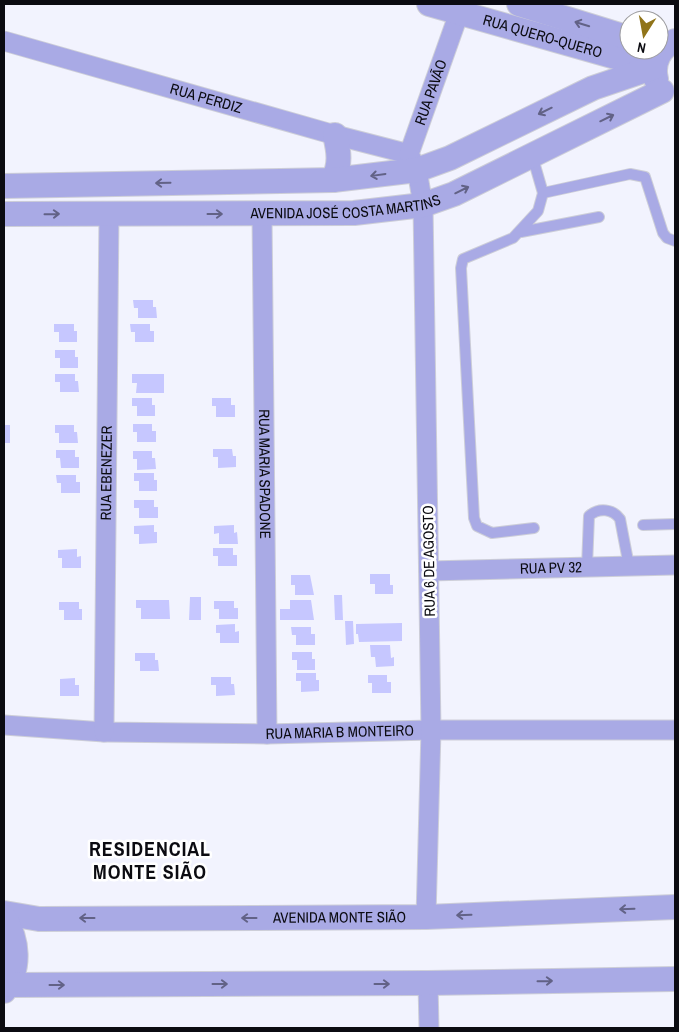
<svg xmlns="http://www.w3.org/2000/svg" width="679" height="1032" font-family="'Archivo Narrow',sans-serif">
	<rect width="100%" height="100%" fill="#f2f3fe"/>
	<path fill="#c6c7ff" d="M133,300H153V307H156L157,318H138V308H134Z
		M54,324H74V331H77V342H59V332H54Z
		M130,324H150V331H154V342H135V332H131Z
		M55,350H75V357H78V368H60V358H55Z
		M55,374H75V381H78L79,392H60V382H55Z
		M132,374H164V393H136L137,383H132Z
		M132,398H152V405H155V416H137V406H132Z
		M212,398H231V405H235V417H216V406H212Z
		M133,424H152V431H156V442H137V432H133Z
		M4,425H10V443H4Z
		M55,425H74V432H77L78,443H59V433H55Z
		M213,449H232L233,456H236V467L218,468V457H213Z
		M56,450H75V457H79V468H61L60,458H56Z
		M133,451H152V458H155L156,469L137,470V459H133Z
		M134,473H154V480H157V491H139V481H134Z
		M56,475H76V482H80V493H61V483H57Z
		M134,500H154V507H158V518H139V508H134Z
		M154,525V532H157V543L139,544V534H134V526Z
		M234,525V533L237,532L238,544H219V533L214,534V526Z
		M213,548H233V555H237V566H218V556H213Z
		M77,549V557L81,556V568H62V558H58V550Z
		M370,574H390V585H393V594H375V584H370Z
		M291,575H310L314,595H295V585H291Z
		M334,595H342L343,620H335Z
		M190,597H201V620H189Z
		M136,600H169L170,619H141V608H136Z
		M290,600H311L314,620H280V609H290Z
		M214,601H234V608H238V619H219V609H214Z
		M59,602H79V609H82V620H64V610H59Z
		M345,621H353L354,644L346,645Z
		M402,623V641L359,642L358,634H356V624Z
		M235,624V632L239,631V643H220V633H216V625Z
		M291,627H311V634H315V645H296V635H292Z
		M370,645H390L391,658L394,657V666L376,667L375,657H371Z
		M292,652H312V659H315V670H297V660H292Z
		M135,653H155V660H158L159,671H140V661H135Z
		M296,673H316V680H319V691L301,692V681H296Z
		M368,675H387V682H391V693H372V683H368Z
		M211,677H231V684H234L235,695L216,696V685H211Z
		M75,678V685H79V696H60V679Z"/>
	<g fill="none" stroke-linecap="round" stroke-linejoin="round">
		<defs>
			<path id="service" d="M532,155L543,193L538,211L513,238L463,259L461,268L474,518L477,526L492,533L534,528
				M543,193L630,174L645,177L663,233L667,238L675,241
				M521,232L599,217
				M643,525L675,524
				M587,567L589,516C599,507 613,509 620,519L629,566"/>
			<g id="minor">
				<path id="s1" d="M4,41L335,135L409,154"/>
				<path id="s2" d="M262,214L267,734"/>
				<path id="s3" d="M429,571L675,565"/>
				<path id="s4" d="M4,725L104,732L267,734L431,730H675"/>
				<path id="s5" d="M104,732L109,213"/>
				<path id="s6" d="M426,917L431,730L423,205L417,170L409,154L459,13"/>
				<path d="M428,983L429,1028"/>
			</g>
			<g id="tertiary">
				<path id="s7" d="M429,4L626,60L655,65"/>
				<path d="M519,4L629,38"/>
				<path d="M656,79C652,63 660,47 675,41"/>
				<path d="M333,180C341,164 339,152 335,135"/>
				<path d="M4,186L333,180L417,170L450,158L593,88L655,67"/>
				<path id="s8" d="M4,214L354,213L423,205L454,194L662,91"/>
				<path id="s9" d="M4,913L39,919L426,917L675,907"/>
				<path d="M4,917C18,940 21,968 4,991"/>
				<path d="M9,985L428,983L675,979"/>
			</g>
		</defs>
		<use href="#service" stroke="#cdced8" stroke-width="12"/>
		<use href="#minor" stroke="#cdced8" stroke-width="21"/>
		<use href="#tertiary" stroke="#cdced8" stroke-width="26"/>
		<use href="#service" stroke="#a9aae5" stroke-width="10"/>
		<use href="#minor" stroke="#a9aae5" stroke-width="19"/>
		<use href="#tertiary" stroke="#a9aae5" stroke-width="24"/>
	</g>
	<defs><path id="oneway-shaft" d="M-6 0H5M1.5-3L5.5 0L1.5 3" fill="none" stroke-width="1.6" stroke-linecap="round" stroke-linejoin="round" transform="scale(1.25)"/></defs>
	<g stroke="#626286">
		<use href="#oneway-shaft" transform="translate(582 24) rotate(-163)"/>
		<use href="#oneway-shaft" transform="translate(545 111) rotate(154)"/>
		<use href="#oneway-shaft" transform="translate(607 118) rotate(-26)"/>
		<use href="#oneway-shaft" transform="translate(378 175) rotate(172)"/>
		<use href="#oneway-shaft" transform="translate(163 183) rotate(179)"/>
		<use href="#oneway-shaft" transform="translate(462 190) rotate(-26)"/>
		<use href="#oneway-shaft" transform="translate(52 214) rotate(-1)"/>
		<use href="#oneway-shaft" transform="translate(215 214)"/>
		<use href="#oneway-shaft" transform="translate(627 909) rotate(178)"/>
		<use href="#oneway-shaft" transform="translate(464 915) rotate(178)"/>
		<use href="#oneway-shaft" transform="translate(87 918) rotate(180)"/>
		<use href="#oneway-shaft" transform="translate(249 918) rotate(180)"/>
		<use href="#oneway-shaft" transform="translate(545 981) rotate(-1)"/>
		<use href="#oneway-shaft" transform="translate(220 984)"/>
		<use href="#oneway-shaft" transform="translate(382 984)"/>
		<use href="#oneway-shaft" transform="translate(57 985)"/>
	</g>
	<g text-anchor="middle" stroke-width="5" stroke-linejoin="round" paint-order="stroke">
		<g font-size="15" fill="#0b0b11" stroke="#fff">
			<text dy="5" stroke="none"><textPath href="#s7" startOffset="118">RUA QUERO-QUERO</textPath></text>
			<text dy="5" stroke="none"><textPath href="#s6" startOffset="831">RUA PAVÃO</textPath></text>
			<text dy="5" stroke="none"><textPath href="#s1" startOffset="210">RUA PERDIZ</textPath></text>
			<text dy="5" stroke="none"><textPath href="#s8" startOffset="342">AVENIDA JOSÉ COSTA MARTINS</textPath></text>
			<text dy="5" stroke="none"><textPath href="#s5" startOffset="259">RUA EBENEZER</textPath></text>
			<text dy="5" stroke="none"><textPath href="#s2" startOffset="260">RUA MARIA SPADONE</textPath></text>
			<text transform="translate(429 561) rotate(-91)" y="5">RUA 6 DE AGOSTO</text>
			<text dy="5" stroke="none"><textPath href="#s3" startOffset="122">RUA PV 32</textPath></text>
			<text dy="5" stroke="none"><textPath href="#s4" startOffset="336">RUA MARIA B MONTEIRO</textPath></text>
			<text dy="5" stroke="none"><textPath href="#s9" startOffset="336">AVENIDA MONTE SIÃO</textPath></text>
		</g>
		<g font-size="20" font-weight="bold" letter-spacing="1" fill="#0b0b11" stroke="#fff">
			<text x="150" y="856">RESIDENCIAL<tspan x="150" dy="23">MONTE SIÃO</tspan></text>
		</g>
	</g>
	<rect width="679" height="1032" fill="none" stroke="#0b0b11" stroke-width="10"/>
	<g transform="translate(644 35) rotate(191)"><circle r="24" fill="#ffffff" stroke="#9d9da0"/>
	<path d="M0-4L9 19L0 12L-9 19Z" fill="#907419"/>
	<text y="-8" font-size="14" font-weight="bold" text-anchor="middle" fill="#0b0b11">N</text>
	</g>
</svg>
